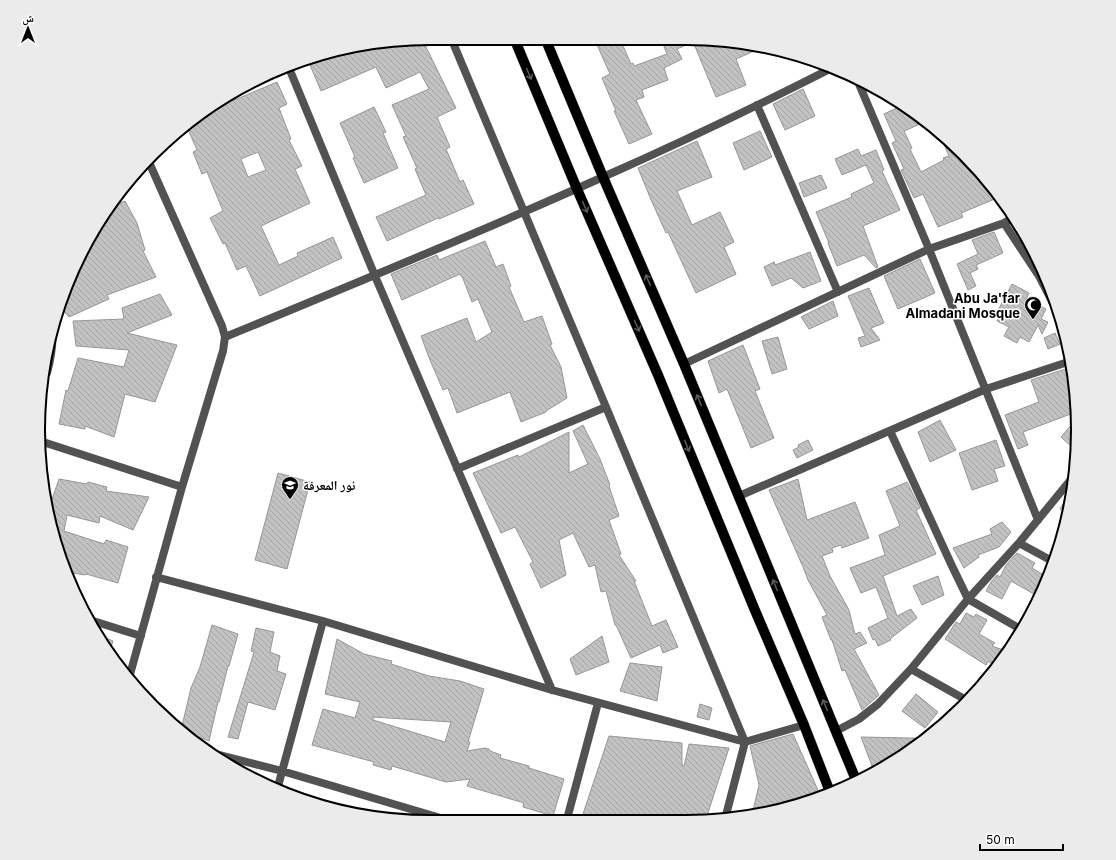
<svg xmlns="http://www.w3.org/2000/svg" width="1116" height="860" font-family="Inter,'Noto Naskh Arabic',sans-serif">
	<defs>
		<pattern id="building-back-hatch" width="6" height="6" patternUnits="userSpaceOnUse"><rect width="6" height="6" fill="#c2c2c2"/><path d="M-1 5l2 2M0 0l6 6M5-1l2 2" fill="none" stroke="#a5a5a5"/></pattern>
	</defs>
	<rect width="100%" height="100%" fill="#fff"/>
	<path fill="url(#building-back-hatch)" stroke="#969696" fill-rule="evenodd" d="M594,38L620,39L631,64L633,63L634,66L667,54L661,39H700L677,49L682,59L664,68L668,80L642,90L644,97L636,100L652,134L629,144L614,111H616L602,78L610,74Z
		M422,39L456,108L437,117L450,147L446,149L460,182L463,180L474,204L439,219L438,218L387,241L376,217L426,195L415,169L417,168L403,137L406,136L392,105L429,89L420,72L386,88L376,67L321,91L310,65L348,49Z
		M706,39L763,47L736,59L746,85L716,97L694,44Z
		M277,82L287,104L279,108L291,139L289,140L302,166L295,169L310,203L261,226L279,265L298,256L297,253L333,237L342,258L260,296L246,266L237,270L225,243L223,244L210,218L223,211L207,172L202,174L193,152L197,150L187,127L212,107L217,105L218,107ZM258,152L266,170L248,177L241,159Z
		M803,89L815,116L785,130L773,104Z
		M903,105L927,121L904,131L912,148L910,149L921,172L944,160L943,158L949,156L938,131L963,153L970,161L978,178L983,176L988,183L995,199L961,213L963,217L938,227L923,194L914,198L901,170L904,169L892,143L896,141L884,114Z
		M374,107L386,132L383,133L398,168L364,183L353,158L355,157L340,123Z
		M760,131L772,157L744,170L733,143Z
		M697,141L712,177L677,191L692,225L720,212L734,242L724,247L736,274L696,293L668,232L666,233L652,202L638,168Z
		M858,149L861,156L876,150L884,170L882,171L900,210L863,226L878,267L876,268L864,255L837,266L828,243H829L816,212L852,197L851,194L874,183L866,165L842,175L835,159Z
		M821,175L827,188L804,197L799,183Z
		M125,201L137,223L145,250L143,251L156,277L107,295L109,299L69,317L60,307L90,234L111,207Z
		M994,232L1003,253L976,265L978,269L970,273L976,286L968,290L957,264L978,254L972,240Z
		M485,241L496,267L503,264L511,286L509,287L524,322L542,316L552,344L550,345L561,367L567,398L546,411V412L521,422L510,392L457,413L448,388L443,390L430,360L421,336L467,318L476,342L492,332L478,299L472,302L462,276H461L460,274L402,300L391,274L437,255L439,260Z
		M810,252L821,281L803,288L791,278L772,286L764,267L774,262L775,265Z
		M920,259L935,293L898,309L884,276Z
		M1012,284L1029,293L1026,299L1046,309L1041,319L1048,322L1042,334L1038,325L1029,342L1020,337L1017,343L1004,336L1009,327L997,321L1000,315L996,314Z
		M869,288L884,323L871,328L880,340L861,347L858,338L865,336L848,296Z
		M160,294L172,315L127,333L177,345L155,402L125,394L114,437L85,426V429L59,424L66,390L68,391L78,358L124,367L129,350L76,346L73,321L124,319L122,308Z
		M833,301L838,316L809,329L801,317Z
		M1055,333L1060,344L1048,349L1044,338Z
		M778,337L787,369L772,374L762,341Z
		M743,345L760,389L755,391L774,438L751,448L727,389L719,393L708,361Z
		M1072,367L1076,412L1023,432L1028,445L1018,449L1005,415L1039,402L1031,380Z
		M1077,418L1078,430L1077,444L1073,448L1061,437Z
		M940,420L956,450L930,462L918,432Z
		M583,425L600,459L610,485L609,486L619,516L609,520L621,554L619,555L636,581H634L652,626L666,620L678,647L663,653L660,645L631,658L616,625H615L606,591L601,592L595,565L589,567L573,533L559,540L566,575L541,588L530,564L533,562L515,527L501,533L473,473L518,455L519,457L569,432V473L588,464L573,431Z
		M808,440L813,450L797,458L793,450L799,447L798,445Z
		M996,440L1005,466L994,469L998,481L972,490L959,453Z
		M278,473L310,482L287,569L255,560Z
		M59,479L87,484L88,482L107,487L106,491L149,497L133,530L100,516L99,523L67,515L64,531L104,544L106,540L128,547L118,583L86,574L85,575L67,572L59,556L49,508Z
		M798,479L807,520L855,502L869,538L842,548L841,545L832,548L833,552L822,556L830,576L849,610L855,634L860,632L867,643L854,649L879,695L862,710L845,670L842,671L832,640H831L822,617L827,615L808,580L803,567L769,490Z
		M907,482L920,508L916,510L936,554L883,576L897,616L911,609L917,618L890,639L891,640L878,646L875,639L873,640L868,628L888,618L876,587L861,593L850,568L885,555L879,535L900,526L886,491Z
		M1072,488L1070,507L1068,514L1060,509Z
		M1002,522L1011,532L999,547L978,555L979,557L964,568L953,548L992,534L990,529Z
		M1017,553L1035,563L1032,568L1049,578L1039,597L1011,581L1002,599L986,591L991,582L997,575L1000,577L1006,565Z
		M938,576L944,595L922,605L913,586Z
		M966,613L974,617L976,614L987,620L979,634L995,643L992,646L1009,652L996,667L988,661L986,665L945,639L956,622L960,624Z
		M212,625L238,634L229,666H228L219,702H218L209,741L181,730L191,688L200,667Z
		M256,628L274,632L270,652L280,656L277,671L286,674L275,710L248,702L238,739L228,737L254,652L251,651Z
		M98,635L113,641L109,653L104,648Z
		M602,636L609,662L576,675L570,659Z
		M337,639L364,654L392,661L391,664L429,676L460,681L484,689L468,742H470L467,751L485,748L489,749L490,751L501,755L500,758L529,766V768L564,779L553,816L523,807L524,803L467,786L470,779L446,782L392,766L391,770L373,765L374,762L312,745L323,709L355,718L360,702L325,694ZM373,717L451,722L445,742L373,720Z
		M630,663L662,667L657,701L620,691Z
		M916,694L938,712L925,728L902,711Z
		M700,704L712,708L709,720L697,717Z
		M793,734L821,797L812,801L752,815L759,785L750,746Z
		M609,736L682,743V765L684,766L689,744L729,748L706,819H600L583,814Z
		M861,737L908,738H926L904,756L874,771Z"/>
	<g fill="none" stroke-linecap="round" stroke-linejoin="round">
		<defs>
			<path id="primary" d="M514,38L577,189L658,375L754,608L804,725L830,792
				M545,38L603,177L684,364L856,780"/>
		</defs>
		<use href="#primary" stroke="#dbdbdb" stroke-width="11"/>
		<path stroke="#525252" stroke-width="8" d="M451,38L606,407L745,742L725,819
			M289,68L375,276L552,690
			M856,77L929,249L1038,520
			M757,105L838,292
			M1004,223L1039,276L1058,313
			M225,337C352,285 478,233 603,177C680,143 757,106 832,68
			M684,364L929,249L1004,223L1014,217
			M47,373C51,358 54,344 52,328
			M890,431L952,566L968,599L1022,630
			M40,441L182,487
			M457,469L606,407
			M739,496L986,389L1071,361
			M1019,543L1073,477
			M156,577L323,621L552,690L745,742L804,725
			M90,620L141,636
			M911,669L968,701
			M129,678L182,487L223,351L225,337L222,326L148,160
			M836,731L859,719L878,704L911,669L968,599L1019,543L1054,562
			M208,752L282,771L444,819
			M277,790L323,621
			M567,819L598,703"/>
		<use href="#primary" stroke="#000" stroke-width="10"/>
	</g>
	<defs><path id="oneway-shaft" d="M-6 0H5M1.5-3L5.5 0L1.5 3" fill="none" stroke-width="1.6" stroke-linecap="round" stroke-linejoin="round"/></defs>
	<g stroke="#595959">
		<use href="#oneway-shaft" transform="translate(529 74) rotate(67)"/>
		<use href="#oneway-shaft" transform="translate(585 207) rotate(66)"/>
		<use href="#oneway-shaft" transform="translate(648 280) rotate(-114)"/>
		<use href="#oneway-shaft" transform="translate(637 326) rotate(66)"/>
		<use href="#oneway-shaft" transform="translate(699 400) rotate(-112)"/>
		<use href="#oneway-shaft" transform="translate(687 446) rotate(68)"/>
		<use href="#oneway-shaft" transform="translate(775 585) rotate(-112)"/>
		<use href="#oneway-shaft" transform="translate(825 705) rotate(-113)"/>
	</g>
	<defs>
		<symbol id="mosque-pin" viewBox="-11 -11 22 30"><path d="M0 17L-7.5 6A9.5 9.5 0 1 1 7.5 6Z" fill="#000" stroke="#fff"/><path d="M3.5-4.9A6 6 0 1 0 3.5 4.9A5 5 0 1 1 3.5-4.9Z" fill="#fff"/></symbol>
		<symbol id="school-pin" viewBox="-11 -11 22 30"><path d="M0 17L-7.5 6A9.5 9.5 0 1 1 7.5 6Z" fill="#000" stroke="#fff"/><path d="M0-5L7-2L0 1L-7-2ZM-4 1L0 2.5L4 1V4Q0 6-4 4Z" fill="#fff"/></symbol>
	</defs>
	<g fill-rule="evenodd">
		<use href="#mosque-pin" x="1023" y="295" width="20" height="27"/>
		<use href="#school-pin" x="280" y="475" width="20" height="27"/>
	</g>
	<g text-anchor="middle" stroke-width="3" stroke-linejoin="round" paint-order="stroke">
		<g font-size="13" font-weight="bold" fill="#000" stroke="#fff" text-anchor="end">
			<text x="1020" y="303">Abu Ja'far<tspan x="1020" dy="15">Almadani Mosque</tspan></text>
			<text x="303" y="490" text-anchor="start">نور المعرفة</text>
		</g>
	</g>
	<path d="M0 0H1116V860H0ZM430 45H686A385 385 0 0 1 1071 430V430A385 385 0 0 1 686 815H430A385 385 0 0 1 45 430V430A385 385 0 0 1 430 45Z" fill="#ebebeb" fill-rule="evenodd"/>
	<path fill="none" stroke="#000" stroke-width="2" d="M430 45H686A385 385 0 0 1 1071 430V430A385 385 0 0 1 686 815H430A385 385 0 0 1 45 430V430A385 385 0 0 1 430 45Z"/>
	<g transform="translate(28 28)" stroke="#ffffff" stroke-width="3" paint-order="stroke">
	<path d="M0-3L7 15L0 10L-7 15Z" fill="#000000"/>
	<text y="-6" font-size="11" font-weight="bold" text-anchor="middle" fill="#000000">ش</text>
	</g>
	<path d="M980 844v6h83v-6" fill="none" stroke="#000000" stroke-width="2"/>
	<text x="986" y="844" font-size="12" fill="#000000" stroke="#ffffff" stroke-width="3" paint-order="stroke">50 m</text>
</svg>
